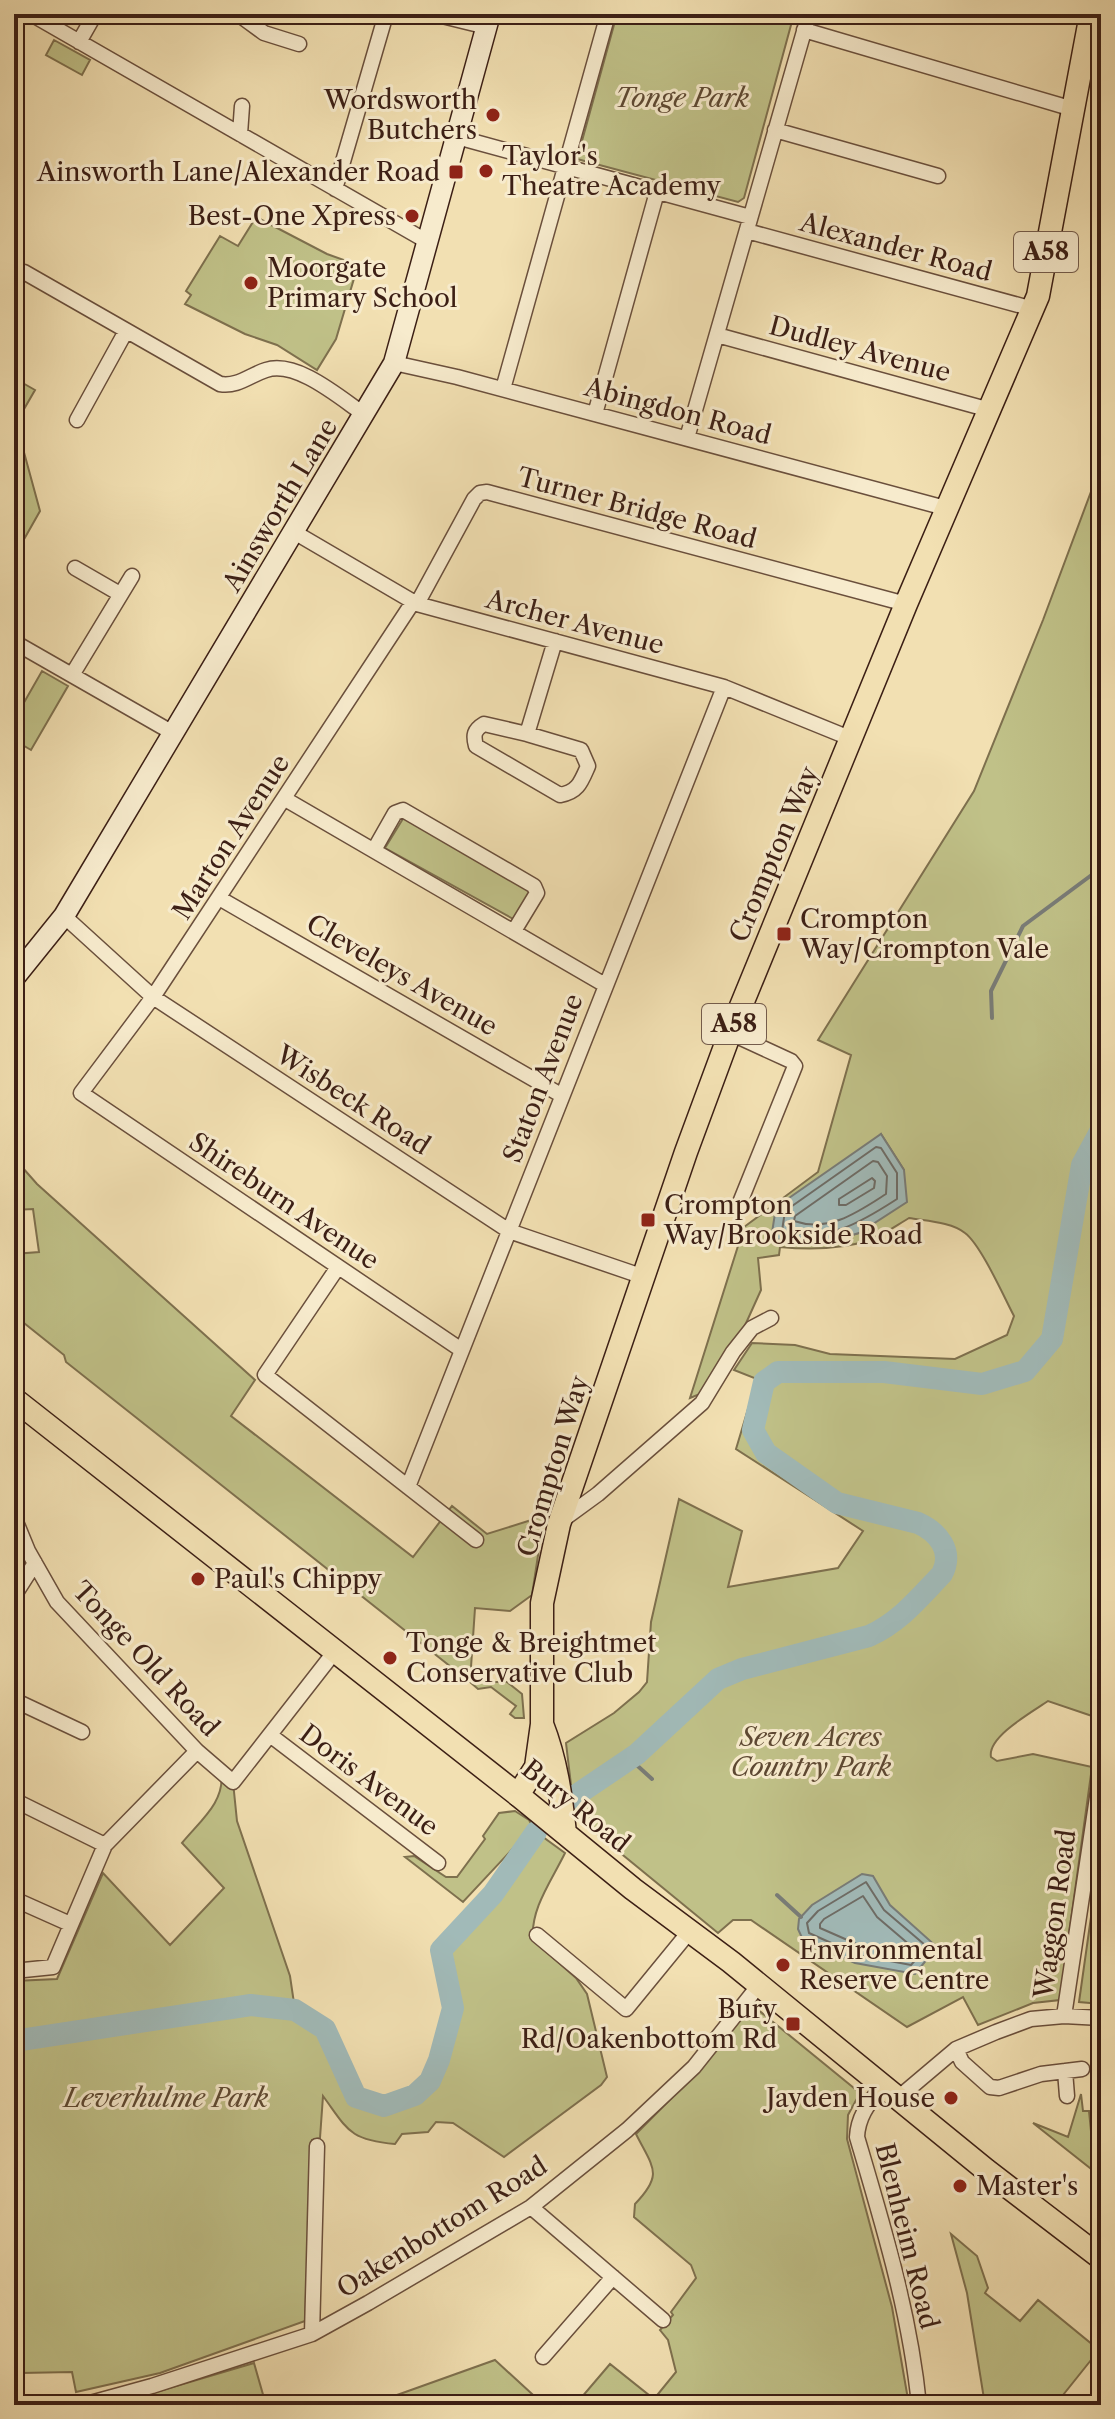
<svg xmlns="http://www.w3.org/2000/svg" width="1115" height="2419" font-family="'Libre Caslon Text',serif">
	<rect width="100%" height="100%" fill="#f2e0b2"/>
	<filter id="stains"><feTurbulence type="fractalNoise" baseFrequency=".0025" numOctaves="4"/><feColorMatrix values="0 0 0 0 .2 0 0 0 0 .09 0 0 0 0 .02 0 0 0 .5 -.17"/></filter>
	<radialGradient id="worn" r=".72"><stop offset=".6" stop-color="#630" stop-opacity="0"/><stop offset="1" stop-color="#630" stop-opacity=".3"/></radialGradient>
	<path fill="#c0c188" stroke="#7e704e" stroke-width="2" fill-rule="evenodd" d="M617,14H794L744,198L738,202L577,159Z
		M54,40L90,60L82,75L46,55Z
		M256,217L327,254L358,265L336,339L317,370L277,345L245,334L185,304L191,295L186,291L220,236L238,246Z
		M14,378L35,390L16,423L40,511L14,557Z
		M1101,465V1719L1048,1701C1032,1712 987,1737 991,1757L997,1761L1033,1754L1092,1767L1060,2000L1033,2003L978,2025L963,1997L907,2027L751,1920H733L718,1933L585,1824L574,1810L566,1743L614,1713L639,1692L647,1682L651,1622L679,1499L742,1531L728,1587L838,1568L863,1531L736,1449L757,1379L734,1370L752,1343L795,1345L830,1354L955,1359L1007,1335L1014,1316C1004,1297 981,1245 965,1233C952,1222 926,1221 909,1218C897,1225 883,1235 870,1240C842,1249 809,1250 780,1247L779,1255L758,1258L761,1290L733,1352L710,1390L690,1398L744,1227L818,1172L851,1055L818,1040L974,791L1043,620ZM881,1134L904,1170L859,1233L826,1243L772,1239Z
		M42,671L68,686L31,750L14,740V720Z
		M404,817L527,888L529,895L515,920L385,848Z
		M22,1167L37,1184L255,1380L231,1416L413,1557L452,1506L487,1534L544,1516L532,1595L510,1611L475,1608L470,1682H507L522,1694L524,1718H515L510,1714L516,1706L491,1687L478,1689L470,1682L66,1362L64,1355L14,1315V1254L39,1252L33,1209L14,1210V1174Z
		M221,1772L233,1782L237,1821L290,1976L295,2010L325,2029L356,2097L384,2106L415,2095L430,2081L439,2060L453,2008L441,1950L493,1894L536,1832L565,1853C552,1880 530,1909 533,1940L576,1978L587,1994L607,2077L601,2085L504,2157L453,2123L436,2122L428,2132L402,2134L395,2144C349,2140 348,2130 323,2096L320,2138L312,2140L305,2321L160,2373L76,2392L72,2372L21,2373L20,2382H14V1981L57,1979L103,1873L170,1945L224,1888L182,1843C200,1821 226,1801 221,1772Z
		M515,1811L529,1820L533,1827L463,1902L405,1857L414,1856L446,1877H457L485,1839L483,1836L499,1813Z
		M1092,1910L1101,1937V2004L1079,2002Z
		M751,2004L860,2093L848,2115L847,2139L892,2307L909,2405H575L610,2364L654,2399L676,2372L668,2340L660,2330L673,2315L671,2312L696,2278L691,2265L634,2217L635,2204C664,2174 653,2168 636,2134L702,2067Z
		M1081,2094L1083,2111H1089L1095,2172L1033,2123L1068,2137Z
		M951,2234L977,2256L988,2288L985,2293L1020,2321L1038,2300L1099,2350L1055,2405H985L967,2293Z
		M495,2360L544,2405H369Z
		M254,2363L266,2405H112Z"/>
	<path fill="#a1bab8" stroke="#797c77" stroke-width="2" d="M881,1134L904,1170L907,1202L859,1233L825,1243L771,1239L776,1207Z
		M862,1874L873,1876L890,1905L937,1947L915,1974L855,1963L803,1940L798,1929L799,1919L812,1905Z"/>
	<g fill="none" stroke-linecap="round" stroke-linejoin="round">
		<path stroke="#6e6c66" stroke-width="2" d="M876,1147L881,1148L897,1173V1199C860,1223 827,1243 782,1231L785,1211Z
			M873,1161L878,1162L887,1176L886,1194C858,1212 829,1233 794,1221L795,1216Z
			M872,1178L875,1181L874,1188L846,1205H839V1199Z
			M866,1882L884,1910L925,1945V1949L911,1965L858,1955L809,1933L807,1923L818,1911Z
			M863,1896L877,1917L911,1946L908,1954L861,1946L820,1928V1924L824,1919Z"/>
		<path stroke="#797c77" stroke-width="4" d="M992,1018L991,991L1023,926L1101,868
			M630,1759L652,1779
			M777,1895L801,1917"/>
		<path stroke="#a1bab8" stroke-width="22" d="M572,1798L637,1754L718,1679L742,1669L869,1636C900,1622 919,1598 942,1574C954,1551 938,1532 918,1523L837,1503L766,1453L753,1430L764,1382L778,1372H884L982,1384L1025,1371L1052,1339L1082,1165L1101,1130
			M14,2041L251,2005L295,2010L325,2029L356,2097L384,2106L415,2095L430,2081L439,2060L453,2008L441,1950L493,1894L536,1832"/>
		<defs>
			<path id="minor" d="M31,14L428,242
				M238,14L264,33L299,44
				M434,14L487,27
				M804,30L1073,109
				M79,42L95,14
				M775,130L938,176
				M240,134L242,106
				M457,137L750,217
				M335,189L386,14
				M747,231L1033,309
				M24,272L220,384C238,387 250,375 266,370C297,360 340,398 365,415
				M717,335L990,410
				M394,363L457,377L949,509
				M503,389L608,14
				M595,414L657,192
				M77,420L126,331
				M687,438L809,14
				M294,532L417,604L724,687L852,739
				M75,568L120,594
				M413,602L153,997L81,1093L460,1349
				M417,604L474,499L480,493L487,492L906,604
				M14,642L173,733
				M72,675L132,576
				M484,724L527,734L581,750L588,766C581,782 578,792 560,795L476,746C473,735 474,730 484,724Z
				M527,734L555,641
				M285,799L605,985
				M374,850L395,813L403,810L534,886L537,893L514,931
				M219,898L561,1095
				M64,916L153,997L509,1231L644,1277
				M730,1033L791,1061L795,1066L739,1205
				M338,1267L265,1375L476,1540
				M408,1487L724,687
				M14,1517L28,1551L57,1602L197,1751L233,1782L336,1650
				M561,1521L598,1494L702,1403L733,1352L752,1328L771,1318
				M14,1596L35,1563
				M14,1700L82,1732
				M270,1735L438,1863
				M14,1800L105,1845
				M14,1899L70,1924
				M537,1935L626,2009L689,1932
				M14,1971L53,1967L105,1845L197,1751
				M1064,2016L1101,1771
				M956,2049L962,2062L990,2087L999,2088L1041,2074L1082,2069
				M1065,2071L1067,2096
				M883,2085C870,2102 858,2115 857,2137C883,2225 910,2313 919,2405
				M898,2098L956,2049L996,2032L1031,2019L1064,2016L1101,2018
				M531,2207L663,2320
				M312,2334L317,2146
				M543,2357L613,2277
				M83,2405L152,2386L312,2334L368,2303L531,2207L627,2130L694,2067L759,1985"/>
			<path id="secondary" d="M14,978L64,916L394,363L490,14"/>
			<path id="primary" d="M14,1399L518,1795"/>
			<path id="trunk" d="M1091,14L1038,296L906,604L730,1033L686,1152L559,1524L542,1603V1724L536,1767L518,1795L633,1889L731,1962L986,2170L1101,2258
				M542,1724C556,1760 561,1795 565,1833"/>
		</defs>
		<use href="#minor" stroke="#6a4f3c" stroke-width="17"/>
		<use href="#secondary" stroke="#3c1f15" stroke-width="23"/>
		<use href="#primary" stroke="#3c1f15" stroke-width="25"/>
		<use href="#trunk" stroke="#3c1f15" stroke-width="25"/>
		<use href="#minor" stroke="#f7ebcd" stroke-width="14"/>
		<use href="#secondary" stroke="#f7ebcd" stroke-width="20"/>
		<use href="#primary" stroke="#f2e0b2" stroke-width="22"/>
		<use href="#trunk" stroke="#f2e0b2" stroke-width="22"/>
	</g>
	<g fill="#8f2418" stroke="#f7ebcd" stroke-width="3">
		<circle cx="493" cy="115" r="8"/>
		<circle cx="486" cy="171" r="8"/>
		<rect x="448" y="164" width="16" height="16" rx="4"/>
		<circle cx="412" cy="216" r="8"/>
		<circle cx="251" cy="283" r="8"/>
		<rect x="776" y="926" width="16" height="16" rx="4"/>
		<rect x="640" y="1212" width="16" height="16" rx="4"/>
		<circle cx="198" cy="1579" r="8"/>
		<circle cx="390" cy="1658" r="8"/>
		<circle cx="783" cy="1965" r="8"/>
		<rect x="785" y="2016" width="16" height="16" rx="4"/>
		<circle cx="951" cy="2098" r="8"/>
		<circle cx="960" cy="2186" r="8"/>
	</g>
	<g text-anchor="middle" stroke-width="6" stroke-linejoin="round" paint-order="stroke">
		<g fill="#f7ebcd" stroke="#745c4c" stroke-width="2">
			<rect x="1014" y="232" width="64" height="40" rx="6"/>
			<rect x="702" y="1004" width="64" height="40" rx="6"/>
		</g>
		<g font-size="24" font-weight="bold" fill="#3c1f15">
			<text x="1046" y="260">A58</text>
			<text x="734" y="1032">A58</text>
		</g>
		<g font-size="26" font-style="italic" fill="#5d4832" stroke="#f7ebcd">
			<text x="682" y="107">Tonge Park</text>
			<text x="811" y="1746">Seven Acres<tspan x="811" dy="30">Country Park</tspan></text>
			<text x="166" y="2107">Leverhulme Park</text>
		</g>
		<g font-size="26" fill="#3c1f15" stroke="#f7ebcd" text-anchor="start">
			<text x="477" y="109" text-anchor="end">Wordsworth<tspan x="477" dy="30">Butchers</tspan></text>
			<text x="502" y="165">Taylor's<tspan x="502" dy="30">Theatre Academy</tspan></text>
			<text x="440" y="181" text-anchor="end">Ainsworth Lane/Alexander Road</text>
			<text x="396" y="225" text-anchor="end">Best-One Xpress</text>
			<text x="267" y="277">Moorgate<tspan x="267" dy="30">Primary School</tspan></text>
			<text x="800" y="928">Crompton<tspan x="800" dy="30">Way/Crompton Vale</tspan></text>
			<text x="664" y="1214">Crompton<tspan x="664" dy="30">Way/Brookside Road</tspan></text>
			<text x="214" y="1588">Paul's Chippy</text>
			<text x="406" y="1652">Tonge &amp; Breightmet<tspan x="406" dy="30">Conservative Club</tspan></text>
			<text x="799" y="1959">Environmental<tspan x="799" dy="30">Reserve Centre</tspan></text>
			<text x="777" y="2018" text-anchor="end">Bury<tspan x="777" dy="30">Rd/Oakenbottom Rd</tspan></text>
			<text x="935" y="2107" text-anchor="end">Jayden House</text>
			<text x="976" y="2195">Master's</text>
		</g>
		<g font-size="26" fill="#3c1f15" stroke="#f7ebcd">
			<text transform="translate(896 247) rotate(15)" y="9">Alexander Road</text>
			<text transform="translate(860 349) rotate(15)" y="9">Dudley Avenue</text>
			<text transform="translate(678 411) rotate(15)" y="9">Abingdon Road</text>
			<text transform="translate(280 505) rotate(-59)" y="9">Ainsworth Lane</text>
			<text transform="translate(637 508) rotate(15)" y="9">Turner Bridge Road</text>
			<text transform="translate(575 622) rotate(15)" y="9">Archer Avenue</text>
			<text transform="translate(231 837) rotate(-57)" y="9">Marton Avenue</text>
			<text transform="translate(774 854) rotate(-67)" y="9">Crompton Way</text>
			<text transform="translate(402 975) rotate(30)" y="9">Cleveleys Avenue</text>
			<text transform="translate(543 1078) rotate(-69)" y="9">Staton Avenue</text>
			<text transform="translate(353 1100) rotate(33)" y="9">Wisbeck Road</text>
			<text transform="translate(284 1201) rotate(34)" y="9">Shireburn Avenue</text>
			<text transform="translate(553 1466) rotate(-73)" y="9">Crompton Way</text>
			<text transform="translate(146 1659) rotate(47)" y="9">Tonge Old Road</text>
			<text transform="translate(369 1780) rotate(37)" y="9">Doris Avenue</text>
			<text transform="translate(576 1806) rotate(39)" y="9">Bury Road</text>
			<text transform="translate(1055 1914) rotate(-82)" y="9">Waggon Road</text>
			<text transform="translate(442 2227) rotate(-32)" y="9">Oakenbottom Road</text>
			<text transform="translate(907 2236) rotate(76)" y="9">Blenheim Road</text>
		</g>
	</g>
	<rect width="1115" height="2419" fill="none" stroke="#f2e0b2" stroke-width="48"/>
	<rect x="16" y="16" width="1083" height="2387" fill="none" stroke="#3c1f15" stroke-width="4"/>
	<rect x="24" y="24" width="1067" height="2371" fill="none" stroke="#3c1f15" stroke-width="2"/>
	<rect width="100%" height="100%" filter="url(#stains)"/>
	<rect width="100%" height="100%" fill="url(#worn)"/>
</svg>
